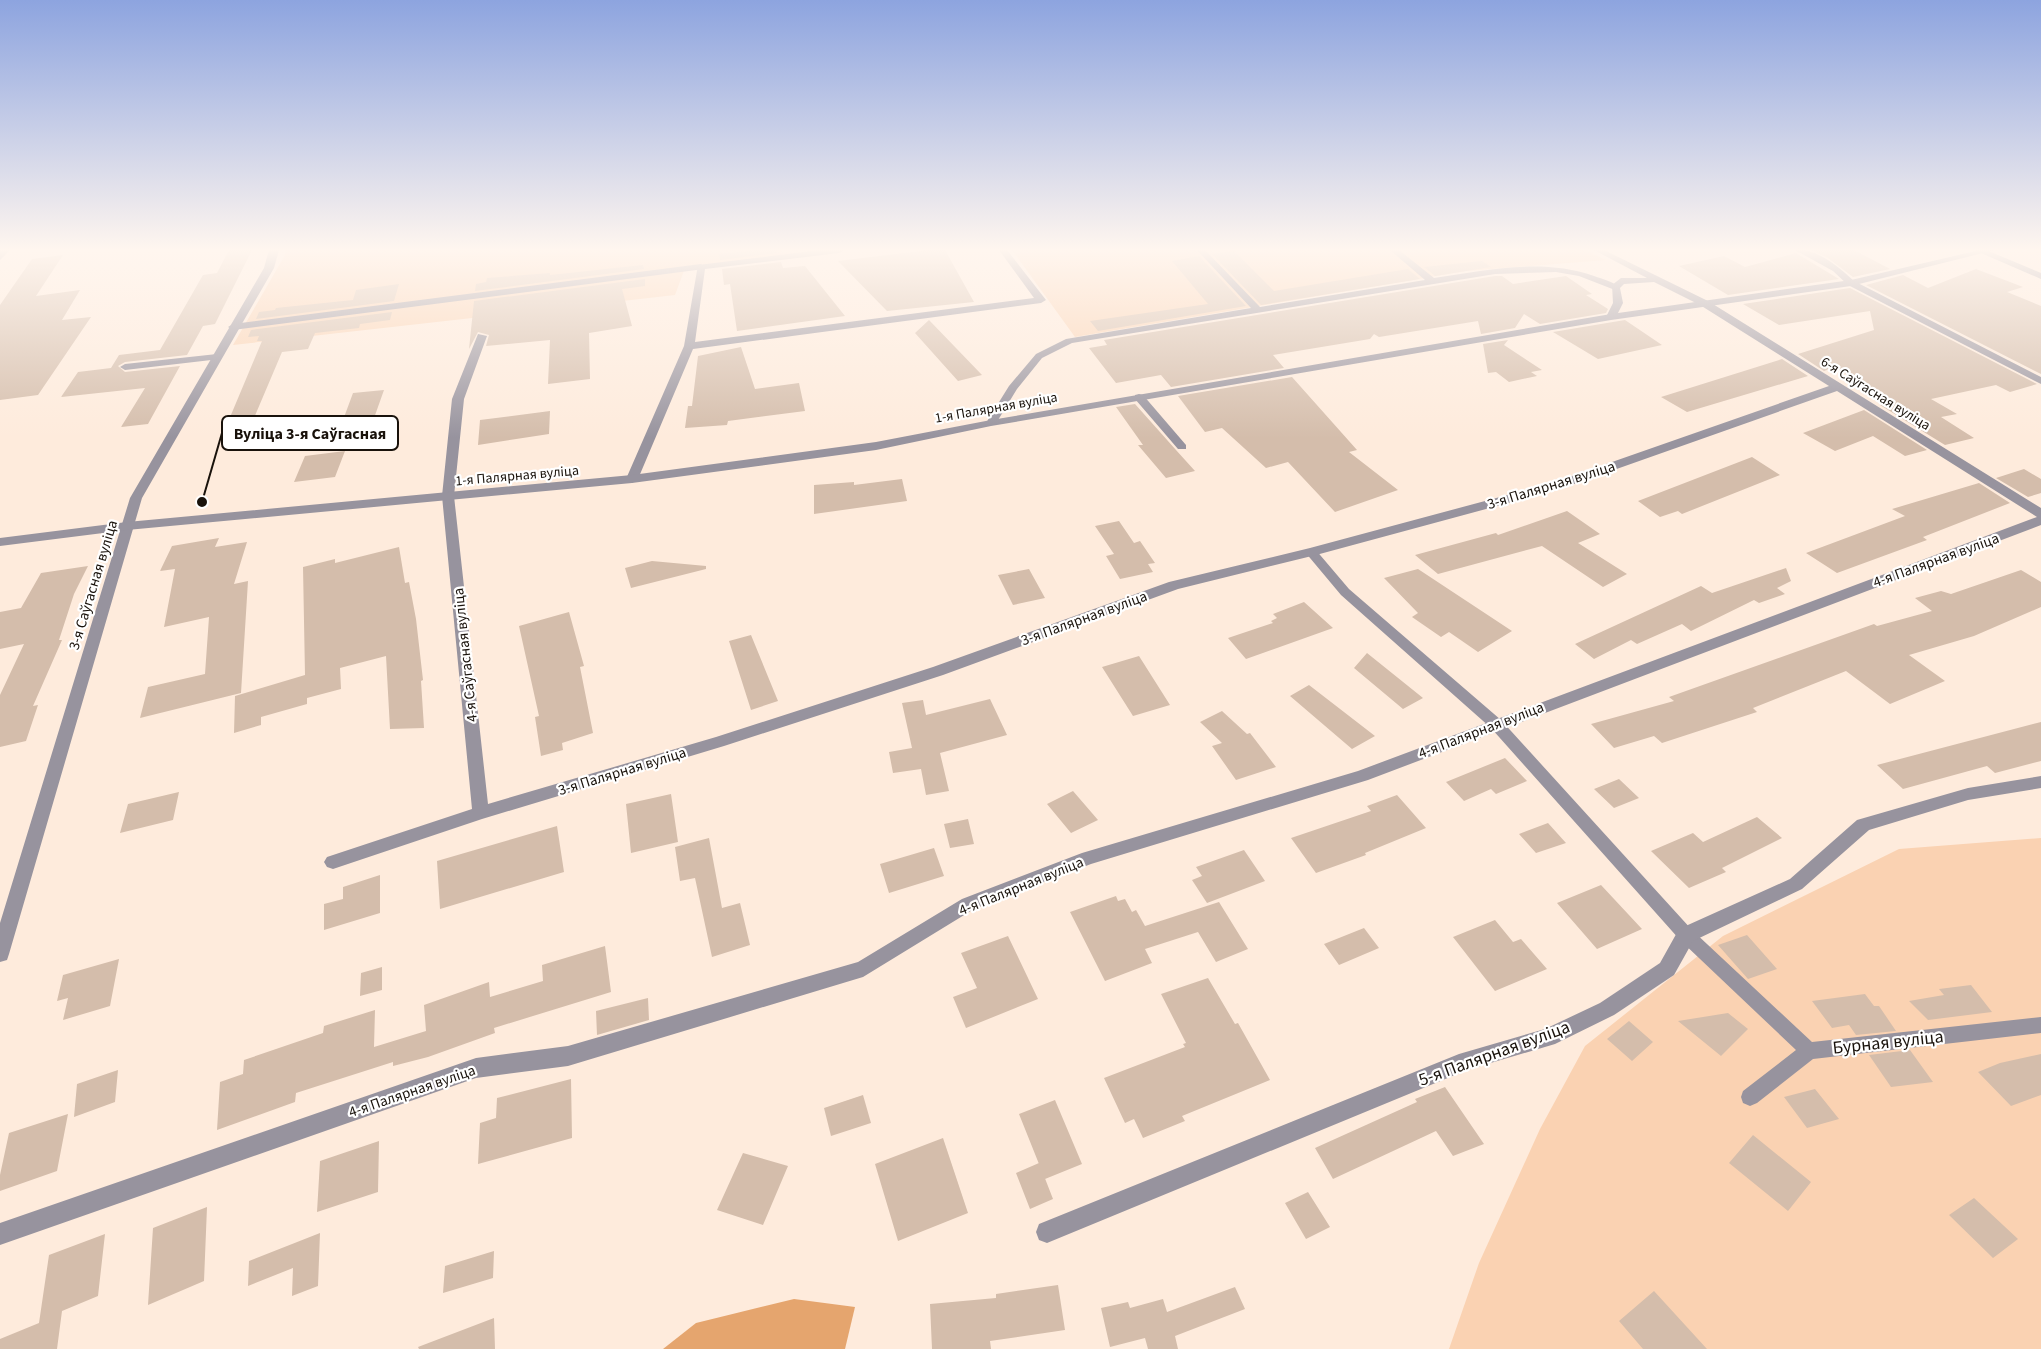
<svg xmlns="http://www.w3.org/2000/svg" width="2041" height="1349" font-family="'Source Sans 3',sans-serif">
	<rect width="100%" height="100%" fill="#feebdc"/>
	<path fill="#fad2b2" d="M285,250H825L685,268L675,295L233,345L285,255Z
		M1012,250H1585L1606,260L1466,271L1075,337Z
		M2041,838V1349H1449L1479,1263L1540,1129L1585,1046L1723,936L1899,849Z"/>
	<path fill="#e5a56e" d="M794,1299L855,1307L845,1349H663L696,1323Z"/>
	<path fill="#d4bdab" d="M229,250H252L215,324L203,326L187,355L125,362L118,366L125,372L180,366L148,424L121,427L145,388L61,397L78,372L111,368L119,355L160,350L203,275L217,273Z
		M757,250H776L777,253L720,260L719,254Z
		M929,250H945L974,302L887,311L838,261Z
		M1811,250H1854L1890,269L1853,277L1828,258Z
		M1234,251L1274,291L1408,269L1420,279L1261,305L1212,254Z
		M1796,253L1839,279L1728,295L1679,266L1724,256L1745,267Z
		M63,255L36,296L80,290L62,320L91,317L38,395L0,400V305L32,259Z
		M1199,256L1246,306L1098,331L1090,321L1208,304L1172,261Z
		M1482,261L1491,267L1435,276L1424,267Z
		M781,262L783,268L805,266L845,316L737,331L730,284L724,285L722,269Z
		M643,265L644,269L475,291L476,284L486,282L487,278L550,273V275Z
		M1976,269L2023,287L2007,292L2041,306V374L1866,285L1903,275L1928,288Z
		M1495,276H1502L1513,284L1566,276L1592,294L1586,295L1608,309L1606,313L1540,324L1524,314L1515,328L1481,334L1478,321L1379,337L1374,334L1370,339L1273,355L1284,368L1171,387L1161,375L1116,383L1089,348L1107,345L1104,340Z
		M645,279V286L622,289L632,326L589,333L590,379L548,384L550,340L486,346L489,335L478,332L469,349L474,301Z
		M399,284L394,301L256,319L259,312L275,310L276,308L353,300L356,290Z
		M1850,288L2037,384L2010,392L1996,385L1931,399L1957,414L1941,417L1974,438L1945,445L1880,405L1892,403L1835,367L1824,371L1798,354L1874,330L1870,311L1779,325L1743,304Z
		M392,312L390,320L360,324L359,328L315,333L308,349L282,352L254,418L228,422L262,341H257L259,336L248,337L251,330Z
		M929,320L982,375L958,381L915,333Z
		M1625,320L1662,345L1598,359L1553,332Z
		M1508,340L1504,345L1542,370L1531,372L1537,376L1509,382L1496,372L1488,373L1483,344Z
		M741,347L755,389L799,383L805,411L728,421L727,425L685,428L688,406H692L698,356Z
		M1782,359L1808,376L1687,412L1661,397Z
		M1292,377L1357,450L1349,452L1398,490L1335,512L1288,462L1266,468L1222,428L1205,432L1178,396Z
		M384,390L368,435L336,439L353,393Z
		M1135,404L1176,450L1195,471L1166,478L1138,445H1143L1116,407Z
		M1864,410L1927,450L1905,456L1873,436L1835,451L1803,433Z
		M550,411L549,434L478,445L480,420Z
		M345,451L335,477L294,482L305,456Z
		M1752,457L1780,475L1682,514L1678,511L1660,517L1638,501Z
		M2024,469L2041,479V493L2028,497L1996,478Z
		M902,479L907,501L814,514V485L854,482V485Z
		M1979,483L2010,503L1923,537L1927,540L1837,573L1806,553L1905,516L1892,509Z
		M1567,511L1600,534L1578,543L1627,574L1603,587L1542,546L1438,574L1415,555L1496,533L1498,535Z
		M1119,521L1134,543L1140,541L1155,563L1148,564L1153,572L1120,579L1106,556L1114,554L1095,526Z
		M219,538L215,547L247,542L234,584L248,581L241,693L140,718L148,687L205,674L209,617L164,627L175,569L160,571L172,546Z
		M399,547L405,583L409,582L416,619L423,680L421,681L424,728L390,729L386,656L340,668L341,689L307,698V704L261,717V725L234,733L235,696L305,675L303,567L335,559V563Z
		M652,561L706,566V569L631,588L625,568Z
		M88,566L74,594L59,640H62L33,706L38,705L26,741L0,747V695L24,644L0,649V612L21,608L41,573Z
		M1786,568L1791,581L1777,588L1785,594L1759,603L1754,600L1691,631L1682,624L1637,644L1631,640L1594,659L1575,644L1701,586L1712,593Z
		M1029,569L1045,598L1013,605L998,575Z
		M1418,569L1512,631L1478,652L1449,632L1441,637L1412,617L1418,613L1384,578Z
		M2021,570L2041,582V607L1974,636L1909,655L1945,681L1890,704L1846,671L1753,708L1757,712L1662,743L1654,736L1614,748L1591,724L1674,701L1669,697L1874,624L1877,626L1932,611L1915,598L1941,591L1951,594Z
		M1304,602L1333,628L1246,659L1228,638L1273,623L1271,621L1277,618L1273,614Z
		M569,612L584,666L580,667L593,733L562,743L563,750L541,756L535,717L539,716L519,626Z
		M751,635L778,701L751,710L729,641Z
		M1367,653L1423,698L1403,709L1354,668Z
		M1139,656L1170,705L1133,716L1102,667Z
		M1309,685L1375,736L1352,749L1290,696Z
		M990,699L1007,735L940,753L949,791L926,795L921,769L893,773L889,752L912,748L902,703L923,700L926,715Z
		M1222,711L1247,734L1250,733L1276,767L1236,780L1212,746L1222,743L1200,722Z
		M2041,722V761L1995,773L1987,766L1903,789L1877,765Z
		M1505,758L1527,781L1496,794L1491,789L1464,801L1446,782Z
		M1619,779L1639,798L1614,808L1594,789Z
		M1073,791L1098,820L1071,833L1047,804Z
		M179,792L173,820L120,833L128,804Z
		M671,794L678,842L631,853L626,804Z
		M1397,795L1426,828L1365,853L1366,855L1316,873L1291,838L1371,811L1367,806Z
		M1757,817L1782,838L1722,868L1726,872L1689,888L1651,851L1693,833L1703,842Z
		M968,819L974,844L950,848L944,824Z
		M1548,823L1566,843L1536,853L1519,834Z
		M557,826L564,872L440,909L437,861Z
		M709,838L722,908L740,903L750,945L712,957L695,878L680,881L675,847Z
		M934,848L944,876L889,893L880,864Z
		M1244,850L1265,881L1207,903L1192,880L1202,876L1196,867Z
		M380,875V913L324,930V904L343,899V887Z
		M1601,885L1642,929L1597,949L1557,903Z
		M1116,896L1118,901L1125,899L1132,912L1136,910L1145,926L1219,902L1248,949L1216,962L1198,932L1145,949L1152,963L1105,981L1070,912Z
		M1495,920L1513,942L1521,939L1547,969L1495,991L1453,937Z
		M1364,928L1379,948L1339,965L1324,944Z
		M1747,935L1777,969L1748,979L1718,945Z
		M1008,936L1038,999L966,1028L953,997L977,988L961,953Z
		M605,946L611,992L494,1028L495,1033L428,1057L393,1066V1062L296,1093L295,1102L217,1130L220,1082L243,1074L244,1060L323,1033L324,1026L375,1010L374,1047L426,1031L424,1005L489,982L490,997L543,981L542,965Z
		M119,959L110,1006L63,1020L68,998L57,1001L63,975Z
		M382,967V990L360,996L361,973Z
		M1208,978L1235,1024L1238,1023L1270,1080L1182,1116L1185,1121L1143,1138L1134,1119L1125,1123L1104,1078L1185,1047L1183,1044L1186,1043L1161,994Z
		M1971,985L1992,1012L1928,1020L1909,1001L1944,995L1939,989Z
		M1865,994L1874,1006H1879L1896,1031L1856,1035L1849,1025L1832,1028L1812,1001Z
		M648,998L649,1020L597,1035L596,1011Z
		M1728,1013L1748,1029L1721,1056L1678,1021Z
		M1629,1021L1653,1042L1632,1061L1607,1039Z
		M1910,1050L1933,1082L1891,1087L1869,1055Z
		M2041,1054V1095L2011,1106L1978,1072L2000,1063Z
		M118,1070L115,1102L74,1117L77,1084Z
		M571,1079L572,1138L478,1164L480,1123L496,1118L497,1098Z
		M1445,1087L1484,1144L1453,1156L1436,1131L1333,1179L1315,1148L1417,1102L1415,1099Z
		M1815,1089L1839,1119L1807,1128L1784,1097Z
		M863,1095L871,1123L831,1136L824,1108Z
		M1055,1100L1082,1164L1045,1179L1019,1114Z
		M68,1114L57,1171L0,1191V1175L9,1133Z
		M1753,1135L1811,1182L1788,1211L1729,1163Z
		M943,1138L968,1213L898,1241L875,1164Z
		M379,1141L378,1192L317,1212L320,1161Z
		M743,1153L788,1166L763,1225L717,1210Z
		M1039,1163L1053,1199L1030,1209L1016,1173Z
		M1308,1192L1330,1227L1306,1239L1285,1203Z
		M1974,1198L2018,1239L1993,1258L1949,1215Z
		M207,1207L204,1281L148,1305L153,1228Z
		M320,1233L318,1286L292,1296L293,1268L248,1286L249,1261Z
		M105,1234L98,1296L62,1311L57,1349H0V1339L39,1323L49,1255Z
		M494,1251L493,1278L443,1293L445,1266Z
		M1058,1285L1065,1330L990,1341L991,1349H932L930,1304L996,1298V1294Z
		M1235,1287L1245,1309L1175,1336L1178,1349H1148L1145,1338L1110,1347L1101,1308L1128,1302L1130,1308L1163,1299L1167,1312Z
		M1654,1291L1707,1349H1643L1619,1321Z
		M494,1318L495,1349H419L418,1347Z"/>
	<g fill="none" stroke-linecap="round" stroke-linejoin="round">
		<path fill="#97939e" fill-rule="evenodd" d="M1197,250H1205L1260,307L1425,280L1390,250H1399L1434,278C1488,270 1542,258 1594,276C1603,279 1613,282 1619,287L1615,290L1579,276L1556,272L1495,274L1072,343L1042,358L1017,389L995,425H987L986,423L1009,386L1036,354L1066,339L1251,308Z
			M701,264L705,267L704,269L233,330L228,327L233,324Z
			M217,354L220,355V359L125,370L120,367L125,364Z
			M1139,394L1143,395L1186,445V449H1178L1135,399V395Z
			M1311,548L1315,549L1349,589L1501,720L1692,930L1812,1042L2041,1017V1033L1813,1059L1757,1103L1750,1106L1743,1103L1741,1097L1743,1091L1796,1050L1680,940L1491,728L1341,595L1305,552Z"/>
		<path fill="#97939e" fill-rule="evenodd" d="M0,250H10L0,260Z
			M269,250H279L274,268L142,498L9,954L7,960L0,962V923L130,498L264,268Z
			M820,250H844L839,253L705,269L695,342L1034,298L999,250H1007L1046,300L1041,303L693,349L638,479L632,483L628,482L626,479L684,346L698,265Z
			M1594,250H1604L1708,301L2041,508V525L1368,780L1091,864L974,909L863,977L568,1066L476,1078L0,1245V1223L476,1058L568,1046L858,962L962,899L1082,853L1358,771L2037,517L1837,391L1560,489L1316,555L1178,589L943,675L724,746L482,819L333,869L327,867L324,862L327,857L472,809L442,496L452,399L478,334L487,336L464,399L454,496L488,804L716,737L933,667L1169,582L1310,548L1552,483L1829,386L1700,305L1654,282L1624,284L1620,288L1623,303L1615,319H1607L1606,317L1613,303L1612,285L1621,278H1647Z
			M1795,250C1817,248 1839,267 1854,281L2041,377V384L1848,285L1833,271Z
			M1974,250H1986L2041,273V279Z
			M2041,776V788L1968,800L1869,830L1802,889L1693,941L1674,975L1614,1015L1555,1044L1467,1070L1047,1243L1039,1240L1036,1232L1039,1224L1459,1054L1545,1029L1600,1003L1660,963L1679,929L1790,879L1857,820L1968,788Z"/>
		<path fill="#97939e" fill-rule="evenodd" d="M1980,250H1995L1851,286L1611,320L991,426L876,450L632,483L127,530L0,546V538L127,522L632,475L876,442L991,420L1611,314L1851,280Z"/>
	</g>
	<linearGradient id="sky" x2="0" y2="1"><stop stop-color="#8da4df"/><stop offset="0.57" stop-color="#fff6ef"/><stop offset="1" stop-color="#fff6ef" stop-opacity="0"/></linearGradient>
	<rect width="2041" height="438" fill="url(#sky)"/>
	<g text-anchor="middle" stroke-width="4.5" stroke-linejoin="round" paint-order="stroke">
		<g font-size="14" fill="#19120b" stroke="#fff">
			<text transform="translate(1876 393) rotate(32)" y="5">6-я Саўгасная вуліца</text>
			<text transform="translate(996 407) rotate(-10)" y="5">1-я Палярная вуліца</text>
			<text transform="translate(517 475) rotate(-5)" y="5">1-я Палярная вуліца</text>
		</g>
		<g font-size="15" fill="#19120b" stroke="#fff">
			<text transform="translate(1551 485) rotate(-17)" y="5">3-я Палярная вуліца</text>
			<text transform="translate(1936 560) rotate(-20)" y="5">4-я Палярная вуліца</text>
			<text transform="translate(93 585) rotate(-73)" y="5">3-я Саўгасная вуліца</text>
			<text transform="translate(1084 618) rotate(-20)" y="5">3-я Палярная вуліца</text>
			<text transform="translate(465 655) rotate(-96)" y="5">4-я Саўгасная вуліца</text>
			<text transform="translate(1481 730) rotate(-21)" y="5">4-я Палярная вуліца</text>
			<text transform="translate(622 771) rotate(-17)" y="5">3-я Палярная вуліца</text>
			<text transform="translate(1021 886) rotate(-22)" y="5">4-я Палярная вуліца</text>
			<text transform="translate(412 1091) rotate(-19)" y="5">4-я Палярная вуліца</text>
		</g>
		<g font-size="18" fill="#19120b" stroke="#fff">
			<text transform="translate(1888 1042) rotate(-6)" y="6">Бурная вуліца</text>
			<text transform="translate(1494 1053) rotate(-20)" y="6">5-я Палярная вуліца</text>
		</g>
	</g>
	<path fill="none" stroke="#19120b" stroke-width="2" d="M202 502L222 433"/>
	<circle fill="#19120b" stroke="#fff" stroke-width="2" cx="202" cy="502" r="6"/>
	<rect fill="#fff" stroke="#19120b" stroke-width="2" x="222" y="416" width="176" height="34" rx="6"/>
	<g font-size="16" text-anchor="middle" font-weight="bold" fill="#19120b">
		<text x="310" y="439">Вуліца 3-я Саўгасная</text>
	</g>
</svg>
